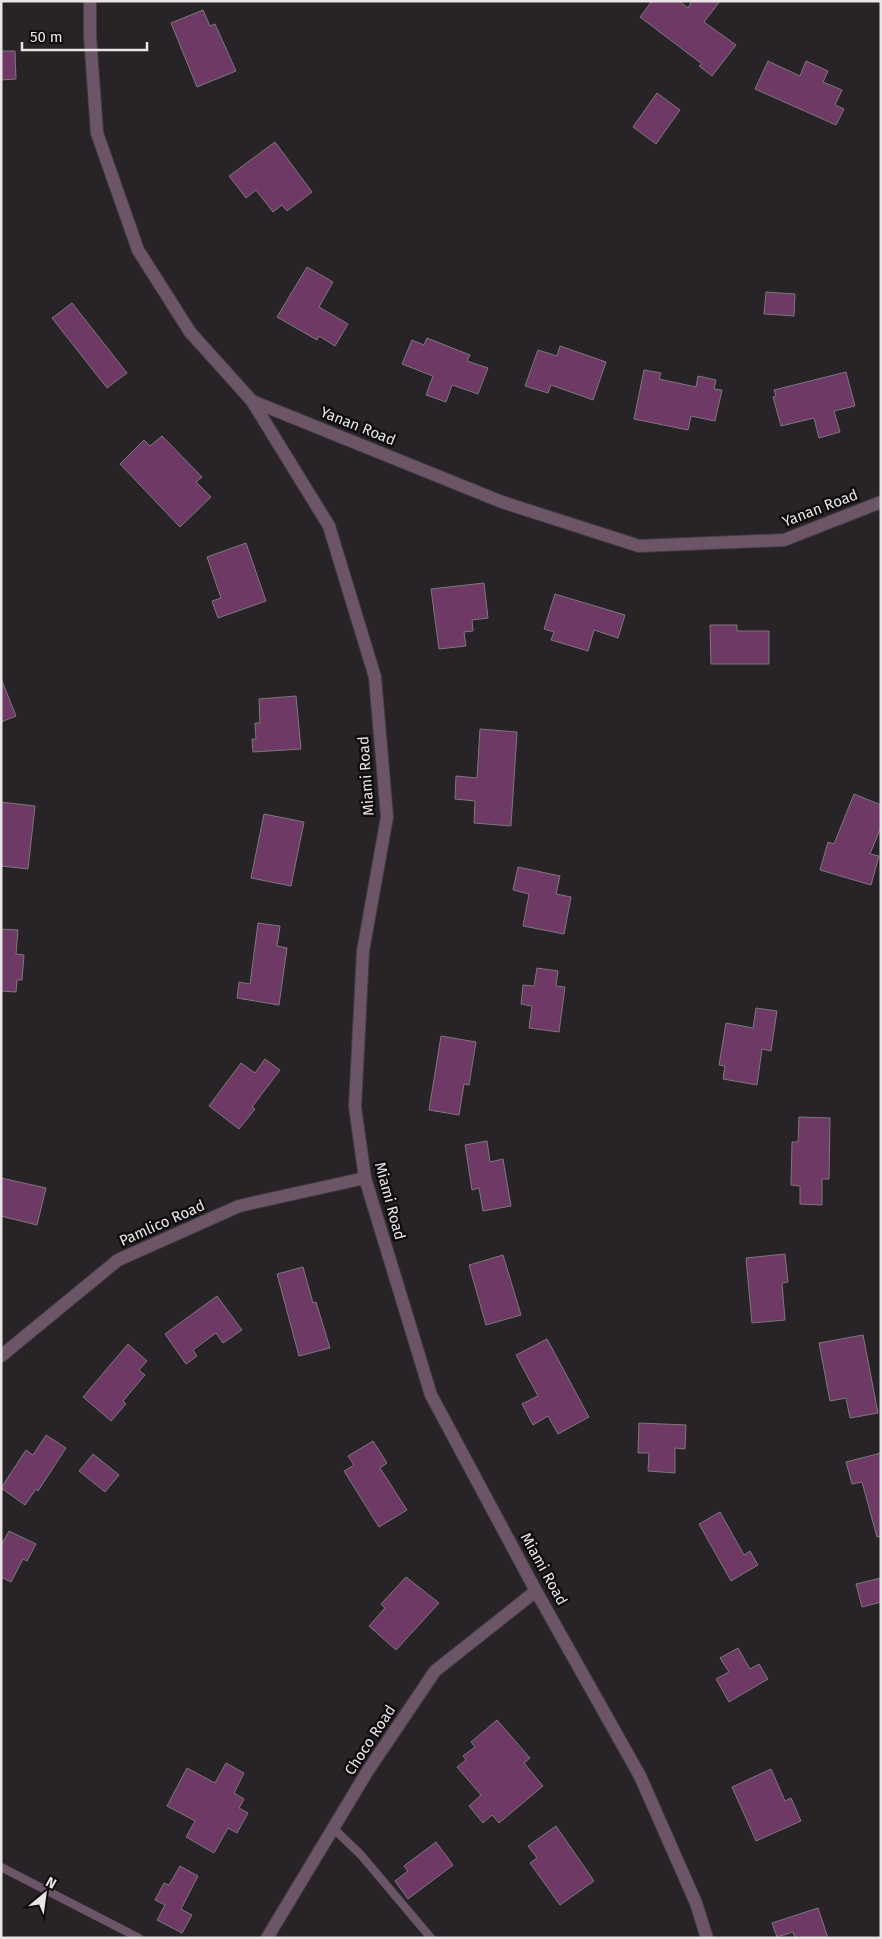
<svg xmlns="http://www.w3.org/2000/svg" width="882" height="1939" font-family="'Fira Sans',sans-serif">
	<rect width="100%" height="100%" fill="#272326"/>
	<path fill="#6e3964" stroke="#7d787c" d="M652,1H679L688,8L692,1H720L704,22L736,45L712,76L699,66L702,64L640,17Z
		M203,10L210,26L215,24L236,71L197,87L171,23Z
		M1,51H15L16,79L1,80Z
		M768,61L800,76L806,61L828,71L823,82L842,90L835,105L844,109L836,125L755,89Z
		M657,93L680,110L656,144L633,127Z
		M275,142L312,192L287,211L282,205L273,212L256,190L246,198L229,176Z
		M307,267L333,282L319,307L348,324L335,346L319,336L317,340L277,317Z
		M766,292L795,294L794,316L764,314Z
		M72,303L127,373L107,388L52,318Z
		M427,338L470,355L467,361L488,368L478,394L452,385L446,402L426,395L433,376L402,364L412,340L424,345Z
		M560,346L606,362L593,400L551,385L548,393L525,386L538,350L557,356Z
		M644,370L661,373L659,379L696,387L698,376L716,380L714,389L722,390L715,421L691,416L688,430L634,419Z
		M846,372L855,406L834,411L840,432L819,438L814,418L781,426L773,397L776,396L774,390Z
		M162,436L202,477L196,482L211,497L180,527L120,464L144,440L150,446Z
		M246,543L266,601L218,618L212,601L221,598L207,557Z
		M484,583L488,618L472,620L473,631L464,632L466,646L439,649L431,589Z
		M555,594L625,615L618,638L594,630L588,651L551,640L554,632L544,629Z
		M710,625H737V631H769V664H711Z
		M2,681L16,716L1,722V682Z
		M296,696L301,749L253,752L252,739H256L255,723H260L259,699Z
		M480,729L517,732L511,826L474,823L475,801L455,799L456,776L477,778Z
		M854,794L881,805V827L870,854L879,856L871,885L820,870L828,842L834,844Z
		M1,802L35,806L28,869L1,866Z
		M264,814L304,822L291,886L251,878Z
		M518,867L560,876L556,894L571,897L564,934L523,926L529,894L513,890Z
		M258,923L280,926L277,946L287,948L279,1005L237,998L239,982L250,984Z
		M1,929L18,930L16,954L24,955L22,980H17L16,992L1,991Z
		M537,968L558,971L556,986L565,987L559,1032L529,1028L532,1006L521,1004L523,985L534,986Z
		M756,1008L777,1011L771,1051L762,1049L757,1085L723,1079L725,1066L719,1065L726,1023L753,1028Z
		M441,1036L476,1042L469,1085L464,1084L459,1115L429,1110Z
		M265,1059L280,1070L252,1107L255,1109L239,1129L209,1106L241,1063L255,1073Z
		M799,1117L830,1118L829,1179H822V1205L800,1204V1186L791,1185L792,1142H798Z
		M487,1141L490,1162L503,1159L511,1206L483,1211L479,1188L472,1190L465,1145Z
		M1,1178L46,1188L37,1225L1,1216Z
		M785,1254L788,1282L782,1283L785,1320L752,1323L746,1258Z
		M503,1255L521,1315L486,1325L469,1265Z
		M303,1267L313,1303L316,1302L330,1348L299,1356L277,1274Z
		M217,1296L242,1330L223,1343L216,1333L193,1350L197,1356L186,1364L165,1334Z
		M863,1335L878,1413L850,1418L846,1398L830,1401L819,1343Z
		M547,1339L589,1417L558,1434L548,1416L533,1425L522,1404L538,1396L516,1355Z
		M128,1344L147,1361L139,1370L145,1375L123,1401L126,1404L111,1421L83,1397Z
		M639,1423L686,1425L685,1449L675,1448V1473L648,1471L649,1453H638Z
		M46,1435L66,1448L38,1491L36,1489L25,1505L1,1488L26,1450L33,1455Z
		M373,1441L387,1463L380,1468L407,1510L379,1527L344,1471L354,1465L348,1456Z
		M881,1453V1536L877,1537L862,1482L852,1484L846,1462Z
		M93,1454L119,1475L105,1492L79,1471Z
		M720,1512L744,1555L750,1551L758,1565L731,1581L699,1524Z
		M9,1531L36,1544L27,1561L23,1559L11,1582L1,1577V1546Z
		M406,1577L439,1603L396,1650L369,1626L385,1608L381,1604Z
		M881,1578V1602L862,1607L856,1584Z
		M738,1648L750,1669L759,1664L768,1679L729,1702L716,1679L729,1672L720,1658Z
		M497,1720L530,1758L524,1763L543,1786L499,1823L492,1815L483,1823L469,1806L481,1795L457,1767L466,1760L463,1756L475,1747L471,1742Z
		M226,1763L244,1773L234,1793L244,1799L239,1808L248,1813L237,1833L228,1828L214,1853L186,1837L195,1821L167,1806L187,1768L215,1783Z
		M771,1769L785,1801L791,1798L801,1821L756,1841L732,1787Z
		M556,1826L594,1881L560,1905L530,1863L537,1858L528,1846Z
		M436,1842L453,1865L408,1899L395,1881L408,1871L404,1866Z
		M180,1866L198,1876L181,1909L192,1915L182,1933L157,1920L165,1905L155,1900L164,1883L169,1885Z
		M818,1908L828,1938H795L793,1932L777,1937L772,1923Z"/>
	<g fill="none" stroke-linecap="round" stroke-linejoin="round">
		<defs>
			<path id="lane" d="M333,1828L361,1855L431,1938
				M1,1867L139,1938"/>
			<path id="street" d="M90,1V36L97,133L138,250L190,332L252,401L502,502L639,546L784,540L881,502
				M252,401L329,526L375,677L387,817L363,951L355,1107L365,1178L431,1395L536,1591L640,1776L696,1903L707,1938
				M1,1356L118,1260L239,1206L365,1178
				M267,1938L367,1772L435,1671L536,1591"/>
		</defs>
		<use href="#lane" stroke="#423e41" stroke-width="9"/>
		<use href="#street" stroke="#423e41" stroke-width="14"/>
		<use href="#lane" stroke="#6d5568" stroke-width="8"/>
		<use href="#street" stroke="#6d5568" stroke-width="12"/>
	</g>
	<g text-anchor="middle" stroke-width="5" stroke-linejoin="round" paint-order="stroke">
		<g font-size="15" fill="#e8e5e7" stroke="#0f0d0f">
			<text transform="translate(358 426) rotate(22)" y="5">Yanan Road</text>
			<text transform="translate(820 508) rotate(-21)" y="5">Yanan Road</text>
			<text transform="translate(366 776) rotate(-94)" y="5">Miami Road</text>
			<text transform="translate(390 1201) rotate(75)" y="5">Miami Road</text>
			<text transform="translate(162 1223) rotate(-24)" y="5">Pamlico Road</text>
			<text transform="translate(544 1569) rotate(61)" y="5">Miami Road</text>
			<text transform="translate(370 1740) rotate(-57)" y="5">Choco Road</text>
		</g>
	</g>
	<rect width="882" height="1939" fill="none" stroke="#e8e5e7" stroke-width="5"/>
	<g transform="translate(45 1894) rotate(29)" stroke="#0f0d0f" stroke-width="4" paint-order="stroke">
	<path d="M0-4L9 19L0 12L-9 19Z" fill="#e8e5e7"/>
	<text y="-8" font-size="14" font-weight="bold" text-anchor="middle" fill="#e8e5e7">N</text>
	</g>
	<path d="M22 42v8h125v-8" fill="none" stroke="#e8e5e7" stroke-width="2.5"/>
	<text x="30" y="42" font-size="15" fill="#e8e5e7" stroke="#0f0d0f" stroke-width="4" paint-order="stroke">50 m</text>
</svg>
